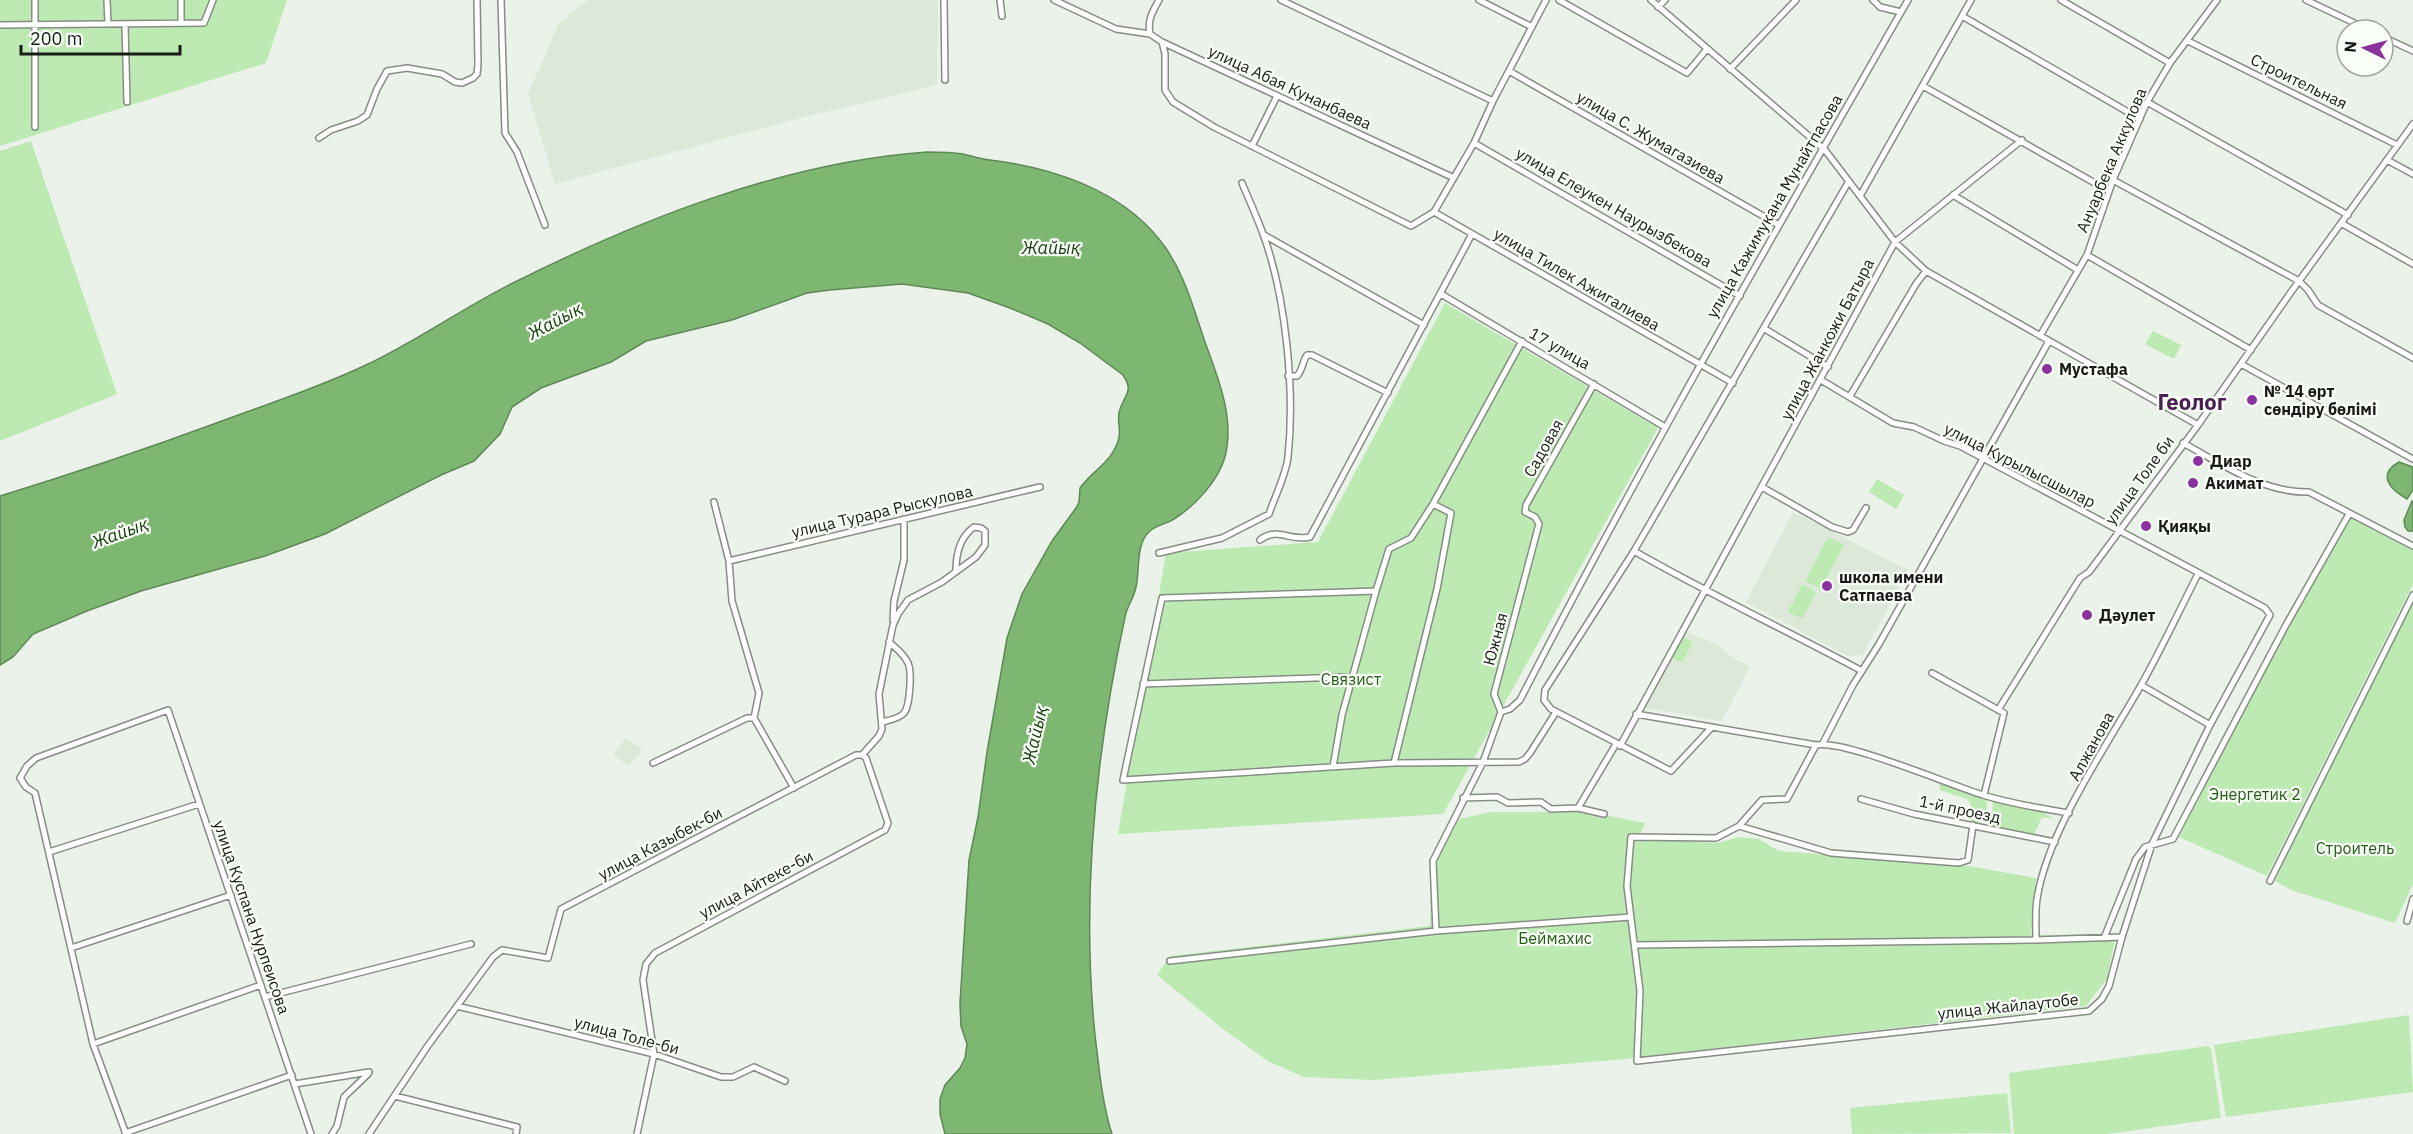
<svg xmlns="http://www.w3.org/2000/svg" width="2413" height="1134" font-family="'IBM Plex Sans',sans-serif">
	<rect width="100%" height="100%" fill="#eaf2e9"/>
	<path fill="#dce9d9" d="M588,0H938L937,85L804,117L555,184L528,94L559,23Z
		M1793,512L1908,570L1863,655L1847,656L1746,602Z
		M1686,631L1723,648L1724,652L1750,667L1722,721L1645,708Z
		M626,738L642,750L629,766L613,755Z"/>
	<path fill="#bdeab3" d="M0,0H287L266,63L0,146Z
		M31,141L117,394L0,441V151Z
		M1445,303L1658,428L1443,814L1118,834L1166,553L1318,542Z
		M2153,331L2181,345L2174,359L2145,344Z
		M1877,479L1904,495L1896,509L1869,492Z
		M2349,517L2413,550V584L2267,876L2179,837L2308,587Z
		M1828,537L1844,545L1821,589L1805,581Z
		M1802,584L1816,592L1802,619L1788,612Z
		M2413,599V884L2395,923L2291,890L2275,881Z
		M1683,637L1693,642L1682,663L1672,658Z
		M1939,782L1986,799L1987,808L1979,824L1972,822L1968,818L1971,805L1967,799L1940,790Z
		M1993,801L2044,813L2054,819L2042,817L2033,836L1991,827Z
		M1491,812H1589L1645,823L1639,838L1718,843L1738,837L1759,839L1779,851L1969,866L2036,878L2031,935L2116,934L2107,979L2086,1006L1625,1059L1373,1080L1304,1077L1268,1061L1223,1029L1157,975L1170,956L1430,926L1431,872L1459,819Z
		M2409,1015L2413,1092L2226,1117L2214,1045Z
		M2208,1046L2211,1049L2221,1118L2108,1134H2014L2009,1073Z
		M2007,1093L2011,1133L1852,1134L1850,1108Z"/>
	<path fill="#7eb772" stroke="#5f8857" stroke-width="1.5" d="M927,152C939,152 951,152 963,154C972,156 981,159 990,160C1050,167 1119,189 1159,239C1183,268 1193,307 1205,342C1218,378 1235,418 1225,457C1218,481 1195,506 1174,519C1167,524 1156,525 1150,531C1135,544 1140,571 1136,587C1134,598 1127,606 1125,617C1096,752 1081,897 1095,1035C1099,1068 1102,1103 1112,1134H945L940,1114V1099L945,1085L960,1068L965,1058L967,1044L961,1026L960,1003L969,860L978,817L987,752L1007,638L1022,594L1052,541L1076,508L1079,502L1080,488C1092,471 1115,460 1119,437C1121,427 1116,419 1120,409C1125,394 1134,391 1123,375L1080,343L1048,324L1010,308L968,293L902,284L830,290L807,293L732,320L646,341L611,362L541,388L512,407L500,434L474,461L441,475L325,534L265,556L141,591L87,611L33,634L13,657L0,665V496C75,473 149,448 222,421C271,403 320,387 366,365C417,341 464,307 515,282C641,219 785,162 927,152Z
		M2399,462L2413,467V490L2407,499C2391,490 2376,475 2399,462Z
		M2412,501L2413,502V531H2408L2405,527L2404,520Z"/>
	<g fill="none" stroke-linecap="round" stroke-linejoin="round">
		<defs>
			<path id="minor" d="M107,0L108,24
				M501,0L505,133L517,152L545,225
				M944,0L945,80
				M1000,0L1002,16
				M1054,0L1116,29L1150,34
				M1159,0C1153,11 1147,20 1150,34L1162,42L1454,178
				M1281,0L1493,101
				M1479,0L1532,27
				M1559,0L1687,73L1707,49
				M1651,0L1825,150L1895,242L1926,271L2198,425
				M1873,0L1880,7L1901,12
				M2061,0L2170,63
				M2306,0L2369,30
				M1658,7L1665,0
				M1962,16L2140,119
				M181,23V0
				M125,24L127,102
				M0,25L204,23L213,0
				M2383,37L2413,51
				M2188,41L2397,145
				M1162,42L1165,54V90L1173,102L1214,127L1411,226L1434,212L1474,143L1493,101L1546,0
				M1730,69L1796,0
				M1509,71L1779,225
				M1923,86L2109,191
				M2147,102L2348,215
				M35,127V0
				M319,138L331,130L358,121L367,115L377,89L387,71L407,68L442,74L455,82L462,83L473,78L477,74L478,64L477,0
				M1474,143L1740,296
				M1252,146L1277,96
				M2387,160L2413,174
				M2113,180L2299,281L2308,290L2318,305L2413,358
				M1953,195L2078,270
				M1860,196L1971,0
				M1434,212L1733,383
				M2341,223L2413,264
				M1264,235L1424,325
				M2087,255L2251,350
				M1441,294L1665,427
				M1765,329L1828,367
				M2040,336L2087,255L2113,180L2147,102L2170,63L2217,0
				M2241,364L2413,459
				M1288,376H1297C1303,370 1302,362 1307,355H1312L1388,393
				M1821,380L1893,423L1914,427L1944,441L1960,446L2265,608L2270,615L2210,725L2152,844L2122,937L2109,986L2102,999L2089,1011L1637,1061L1640,991L1627,886L1631,837L1716,838L1739,826L1831,853L1959,863L1968,860L1973,825
				M1850,396L1916,284L1926,271
				M2183,443C2222,464 2263,493 2309,492L2413,546
				M1762,487L1832,527L1848,532L1853,530L1866,508
				M714,502L729,561L732,601L759,693L754,718L794,788
				M1433,504L1522,341
				M1260,540C1277,526 1290,542 1310,537L1472,234
				M1634,551C1709,594 1786,630 1862,671
				M1159,553L1222,538L1269,514C1275,496 1286,475 1288,457C1295,391 1286,296 1263,234C1257,217 1249,200 1242,183
				M729,561L1040,487
				M1376,591L1389,549L1411,538L1433,504L1451,513L1437,589L1394,763
				M893,620L894,601L904,560V519
				M1932,673L2004,713L1984,795
				M1143,684L1345,677L1352,681
				M2141,685L2210,725
				M1998,710L2080,578L2089,572L2198,425L2291,292L2413,124
				M1501,712L1510,709L1520,700C1642,462 1775,232 1908,0
				M1636,714L1816,745C1843,739 1950,785 1983,795C2011,804 2040,808 2069,813
				M882,722C889,720 899,719 904,713C910,706 912,671 908,663C904,654 896,648 889,642
				M1712,727L1671,771L1551,709L1544,700L1545,690L1634,551L1849,181
				M1823,743L1853,685L1879,644L2049,341
				M1620,746L1895,242L2022,140
				M862,755L879,736L882,729L879,694L893,625L898,614L908,600L942,582L976,557L985,545V531L981,528L974,527C960,537 956,553 956,570
				M653,763L747,718H754
				M1333,767L1342,715L1376,591L1162,598L1123,780L1394,763L1519,762L1525,759L1530,753L1556,712
				M1463,798L1497,797L1508,803L1541,802L1551,809L1578,808L1604,814
				M1861,799L1914,814L2055,842
				M1578,808L1616,744
				M1739,826L1762,800L1787,799L1816,745
				M49,852L199,804
				M2270,881L2413,595
				M2407,921L2413,899
				M1436,931L1433,861L1483,762L1501,712L1494,694L1539,524L1535,517L1525,512L1526,505L1594,384
				M2104,938L2136,859L2145,847L2173,839L2286,625L2349,514
				M2036,940C2036,927 2035,912 2037,899C2047,832 2106,747 2140,687C2161,650 2179,611 2198,574
				M1635,945L2036,940L2122,937
				M71,948L231,895
				M1170,961L1436,931L1631,917
				M265,997L471,944
				M457,1006L654,1054L721,1077H733L754,1067L785,1081
				M93,1044L261,985
				M295,1084L369,1072
				M395,1096L517,1127L516,1134
				M125,1133L292,1075
				M126,1134L93,1044L35,793L26,787L20,778L27,766L36,758L168,710L311,1134
				M332,1134L337,1126L344,1097L368,1074
				M369,1134L427,1047L493,957L502,950L548,958L561,909L856,755H862L866,758L888,823L885,830L655,953L646,964L643,980L654,1054L637,1134"/>
		</defs>
		<use href="#minor" stroke="#868d84" stroke-width="8"/>
		<use href="#minor" stroke="#fff" stroke-width="5"/>
	</g>
	<g fill="#8b329e" stroke="#f9fff7" stroke-width="2">
		<circle cx="2047" cy="369" r="6"/>
		<circle cx="2252" cy="400" r="6"/>
		<circle cx="2198" cy="461" r="6"/>
		<circle cx="2193" cy="483" r="6"/>
		<circle cx="2146" cy="526" r="6"/>
		<circle cx="1827" cy="586" r="6"/>
		<circle cx="2087" cy="615" r="6"/>
	</g>
	<g text-anchor="middle" stroke-width="4.5" stroke-linejoin="round" paint-order="stroke">
		<g font-size="16" fill="#181b18" stroke="#f9fff7">
			<text transform="translate(2299 81) rotate(26)" y="6">Строительная</text>
			<text transform="translate(1290 87) rotate(25)" y="6">улица Абая Кунанбаева</text>
			<text transform="translate(1651 137) rotate(30)" y="6">улица С. Жумагазиева</text>
			<text transform="translate(2111 160) rotate(-67)" y="6">Ануарбека Аккулова</text>
			<text transform="translate(1774 206) rotate(-60)" y="6">улица Кажимукана Мунайтпасова</text>
			<text transform="translate(1614 207) rotate(30)" y="6">улица Елеукен Наурызбекова</text>
			<text transform="translate(1577 279) rotate(30)" y="6">улица Тилек Ажигалиева</text>
			<text transform="translate(1827 339) rotate(-62)" y="6">улица Жанкожи Батыра</text>
			<text transform="translate(1560 348) rotate(30)" y="6">17 улица</text>
			<text transform="translate(1543 448) rotate(-61)" y="6">Садовая</text>
			<text transform="translate(2020 465) rotate(27)" y="6">улица Курылысшылар</text>
			<text transform="translate(2139 480) rotate(-54)" y="6">улица Толе би</text>
			<text transform="translate(882 511) rotate(-13)" y="6">улица Турара Рыскулова</text>
			<text transform="translate(1495 639) rotate(-75)" y="6">Южная</text>
			<text transform="translate(2091 746) rotate(-61)" y="6">Алжанова</text>
			<text transform="translate(1960 809) rotate(12)" y="6">1-й проезд</text>
			<text transform="translate(660 843) rotate(-28)" y="6">улица Казыбек-би</text>
			<text transform="translate(756 884) rotate(-28)" y="6">улица Айтеке-би</text>
			<text transform="translate(252 917) rotate(71)" y="6">улица Куспана Нурпеисова</text>
			<text transform="translate(2008 1006) rotate(-6)" y="6">улица Жайлаутобе</text>
			<text transform="translate(627 1035) rotate(15)" y="6">улица Толе-би</text>
		</g>
		<g font-size="16" font-weight="bold" fill="#181b18" stroke="#f9fff7" text-anchor="start">
			<text x="2059" y="375">Мустафа</text>
			<text x="2264" y="397">№ 14 өрт<tspan x="2264" dy="18">сөндіру бөлімі</tspan></text>
			<text x="2210" y="467">Диар</text>
			<text x="2205" y="489">Акимат</text>
			<text x="2158" y="532">Қияқы</text>
			<text x="1839" y="583">школа имени<tspan x="1839" dy="18">Сатпаева</tspan></text>
			<text x="2099" y="621">Дәулет</text>
		</g>
		<g font-size="16" fill="#235a16" stroke="#f9fff7">
			<text x="1351" y="685">Связист</text>
			<text x="2255" y="800">Энергетик 2</text>
			<text x="2355" y="854">Строитель</text>
			<text x="1555" y="944">Беймахис</text>
		</g>
		<g font-size="18" font-style="italic" fill="#194011" stroke="#f9fff7">
			<text x="1051" y="254">Жайық</text>
			<text transform="translate(555 321) rotate(-28)" y="6">Жайық</text>
			<text transform="translate(120 533) rotate(-20)" y="6">Жайық</text>
			<text transform="translate(1035 735) rotate(-77)" y="6">Жайық</text>
		</g>
		<g font-size="22" font-weight="bold" fill="#4a1f53" stroke="#f9fff7">
			<text x="2192" y="410">Геолог</text>
		</g>
	</g>
	<g transform="translate(2365 48) rotate(275)"><circle r="28" fill="#f9fff7" stroke="#9fa49e" stroke-width="1.5"/>
	<path d="M0-4.5L10 22L0 15L-10 22Z" fill="#8b329e"/>
	<text y="-9" font-size="16" font-weight="bold" text-anchor="middle" fill="#181b18">N</text>
	</g>
	<path d="M21 45v9h159v-9" fill="none" stroke="#181b18" stroke-width="3"/>
	<text x="30" y="45" font-size="18" fill="#181b18" stroke="#f9fff7" stroke-width="4.5" paint-order="stroke">200 m</text>
</svg>
